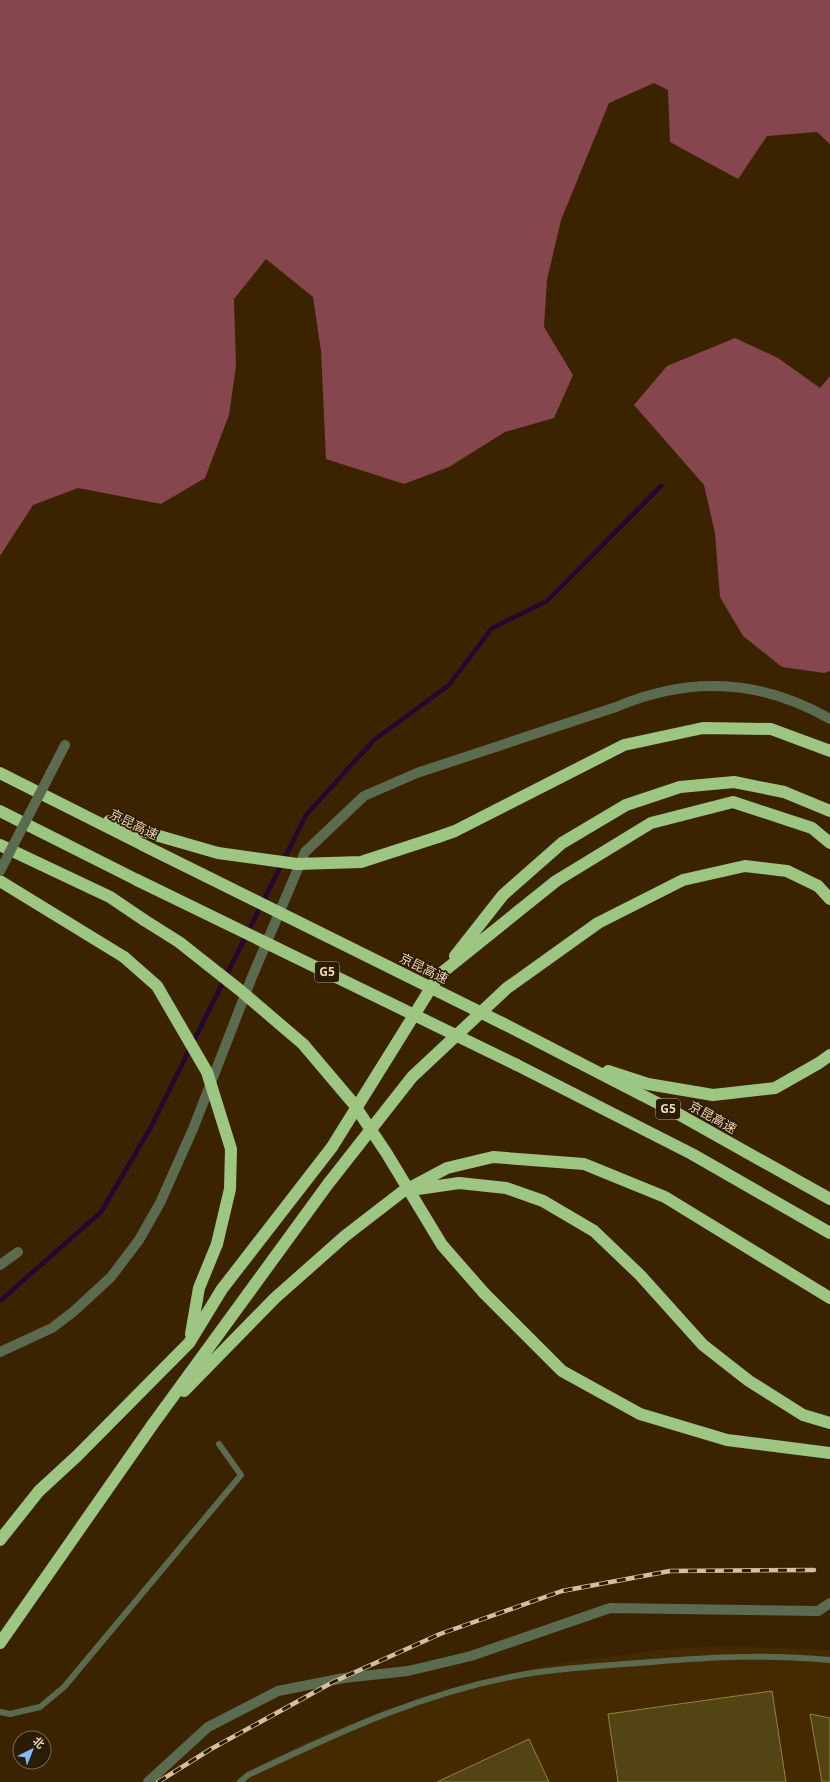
<svg xmlns="http://www.w3.org/2000/svg" width="830" height="1782" font-family="'Noto Sans','Noto Sans SC',sans-serif">
	<rect width="100%" height="100%" fill="#3b2300"/>
	<path fill="#452a00" d="M709,1647H757L830,1650V1782H230L292,1749L336,1729L426,1696L473,1682L566,1662L661,1650Z"/>
	<path fill="#85464d" d="M0,0H830V144L817,132L767,136L738,179L670,142L668,90L654,83L609,103L561,220L547,280L544,327L573,375L554,418L505,432L449,467L404,484L326,459L321,351L313,297L266,259L234,299L236,366L229,415L205,478L161,504L78,488L33,505L0,556Z
		M735,338L778,358L820,388L830,376V671L824,673L782,667L743,636L720,597L715,533L704,485L634,405L667,366Z"/>
	<g fill="none" stroke-linecap="round" stroke-linejoin="round">
		<path stroke="#260633" stroke-width="4.5" d="M0,1301L101,1212L151,1127L306,815L374,740L449,685L492,628L547,601L661,486"/>
	</g>
	<path fill="#524513" stroke="#988231" d="M772,1691L786,1782H618L608,1714Z
		M810,1714L830,1718V1782H822Z
		M529,1739L549,1782H437Z"/>
	<g fill="none" stroke-linecap="round" stroke-linejoin="round">
		<path stroke="#5a6b50" stroke-width="6" d="M0,1712L10,1714L40,1707L64,1687L241,1475L219,1444
			M240,1782L248,1775C341,1731 428,1690 532,1673C572,1667 612,1665 652,1662C712,1657 770,1654 830,1660"/>
		<path stroke="#5a6b50" stroke-width="10" d="M0,1265L18,1252
			M0,1352L52,1328L73,1312L111,1277L139,1240L160,1203L193,1129L252,977L305,852L364,796L417,773L616,707C689,676 761,679 830,719
			M148,1782L208,1727L278,1691L344,1678L408,1671L471,1656L610,1608L818,1611L830,1603"/>
		<path stroke="#9dc682" stroke-width="12" d="M0,773L143,845
			M0,811L137,880
			M109,821L159,836
			M438,837L455,831L624,745L703,728L771,729L830,751
			M0,845L110,897L144,920
			M0,881L124,957
			M455,956L503,895L562,843L626,805L680,787L734,782L784,792L830,811
			M504,1024L673,1111L830,1199
			M517,1065L692,1154L830,1233
			M608,1071L648,1084L713,1095L775,1088L819,1063L830,1055
			M411,1190L459,1183L506,1188L543,1201L594,1231L640,1275L703,1345L749,1381L803,1415L830,1423
			M484,1293L562,1371L640,1414L727,1440L830,1453
			M191,1334L199,1288L217,1244
			M184,1391L275,1298L345,1236L402,1192L447,1168L493,1157L584,1164L665,1197L830,1298
			M0,1540L39,1491L77,1456L189,1343L222,1289L332,1147L439,975L556,881L651,823L733,802L812,828L830,843
			M0,1643L153,1424L328,1184L412,1077L507,988L598,923L683,880L745,866L787,871L818,886L830,899"/>
		<defs>
			<path id="rail" d="M158,1782L211,1749L333,1682L440,1634L562,1591L670,1571L814,1570"/>
		</defs>
		<use href="#rail" stroke="#d7be9d" stroke-width="4.5"/>
		<use href="#rail" stroke="#2b1c07" stroke-width="3" stroke-dasharray="9" stroke-linecap="butt"/>
		<path stroke="#5a6b50" stroke-width="10" d="M0,871L65,745"/>
		<path stroke="#9dc682" stroke-width="12" d="M159,836L218,853L297,864L361,862L438,837
			M143,845L504,1024
			M137,880L517,1065
			M144,920L179,942L241,991L303,1044L353,1103L387,1154L442,1245L484,1293
			M124,957L157,986L207,1072L231,1149L230,1189L217,1244"/>
	</g>
	<g text-anchor="middle" stroke-width="3.5" stroke-linejoin="round" paint-order="stroke">
		<g fill="#2b1c07" stroke="#b59f82" stroke-width="1">
			<rect x="315" y="962" width="24" height="20" rx="3"/>
			<rect x="656" y="1099" width="24" height="20" rx="3"/>
		</g>
		<g font-size="12" font-weight="bold" fill="#f0d7b6">
			<text x="327" y="976">G5</text>
			<text x="668" y="1113">G5</text>
		</g>
		<g font-size="13" fill="#f0d7b6" stroke="#2b1c07">
			<text transform="translate(134 824) rotate(26)" y="5">京昆高速</text>
			<text transform="translate(424 968) rotate(26)" y="5">京昆高速</text>
			<text transform="translate(713 1117) rotate(29)" y="5">京昆高速</text>
		</g>
	</g>
	<g transform="translate(32 1750) rotate(43)"><circle r="19" fill="#2b1c07" stroke="#7a674d"/>
	<path d="M0-3L7 15L0 10L-7 15Z" fill="#86bbfb"/>
	<text y="-6" font-size="11" font-weight="bold" text-anchor="middle" fill="#f0d7b6">北</text>
	</g>
</svg>
